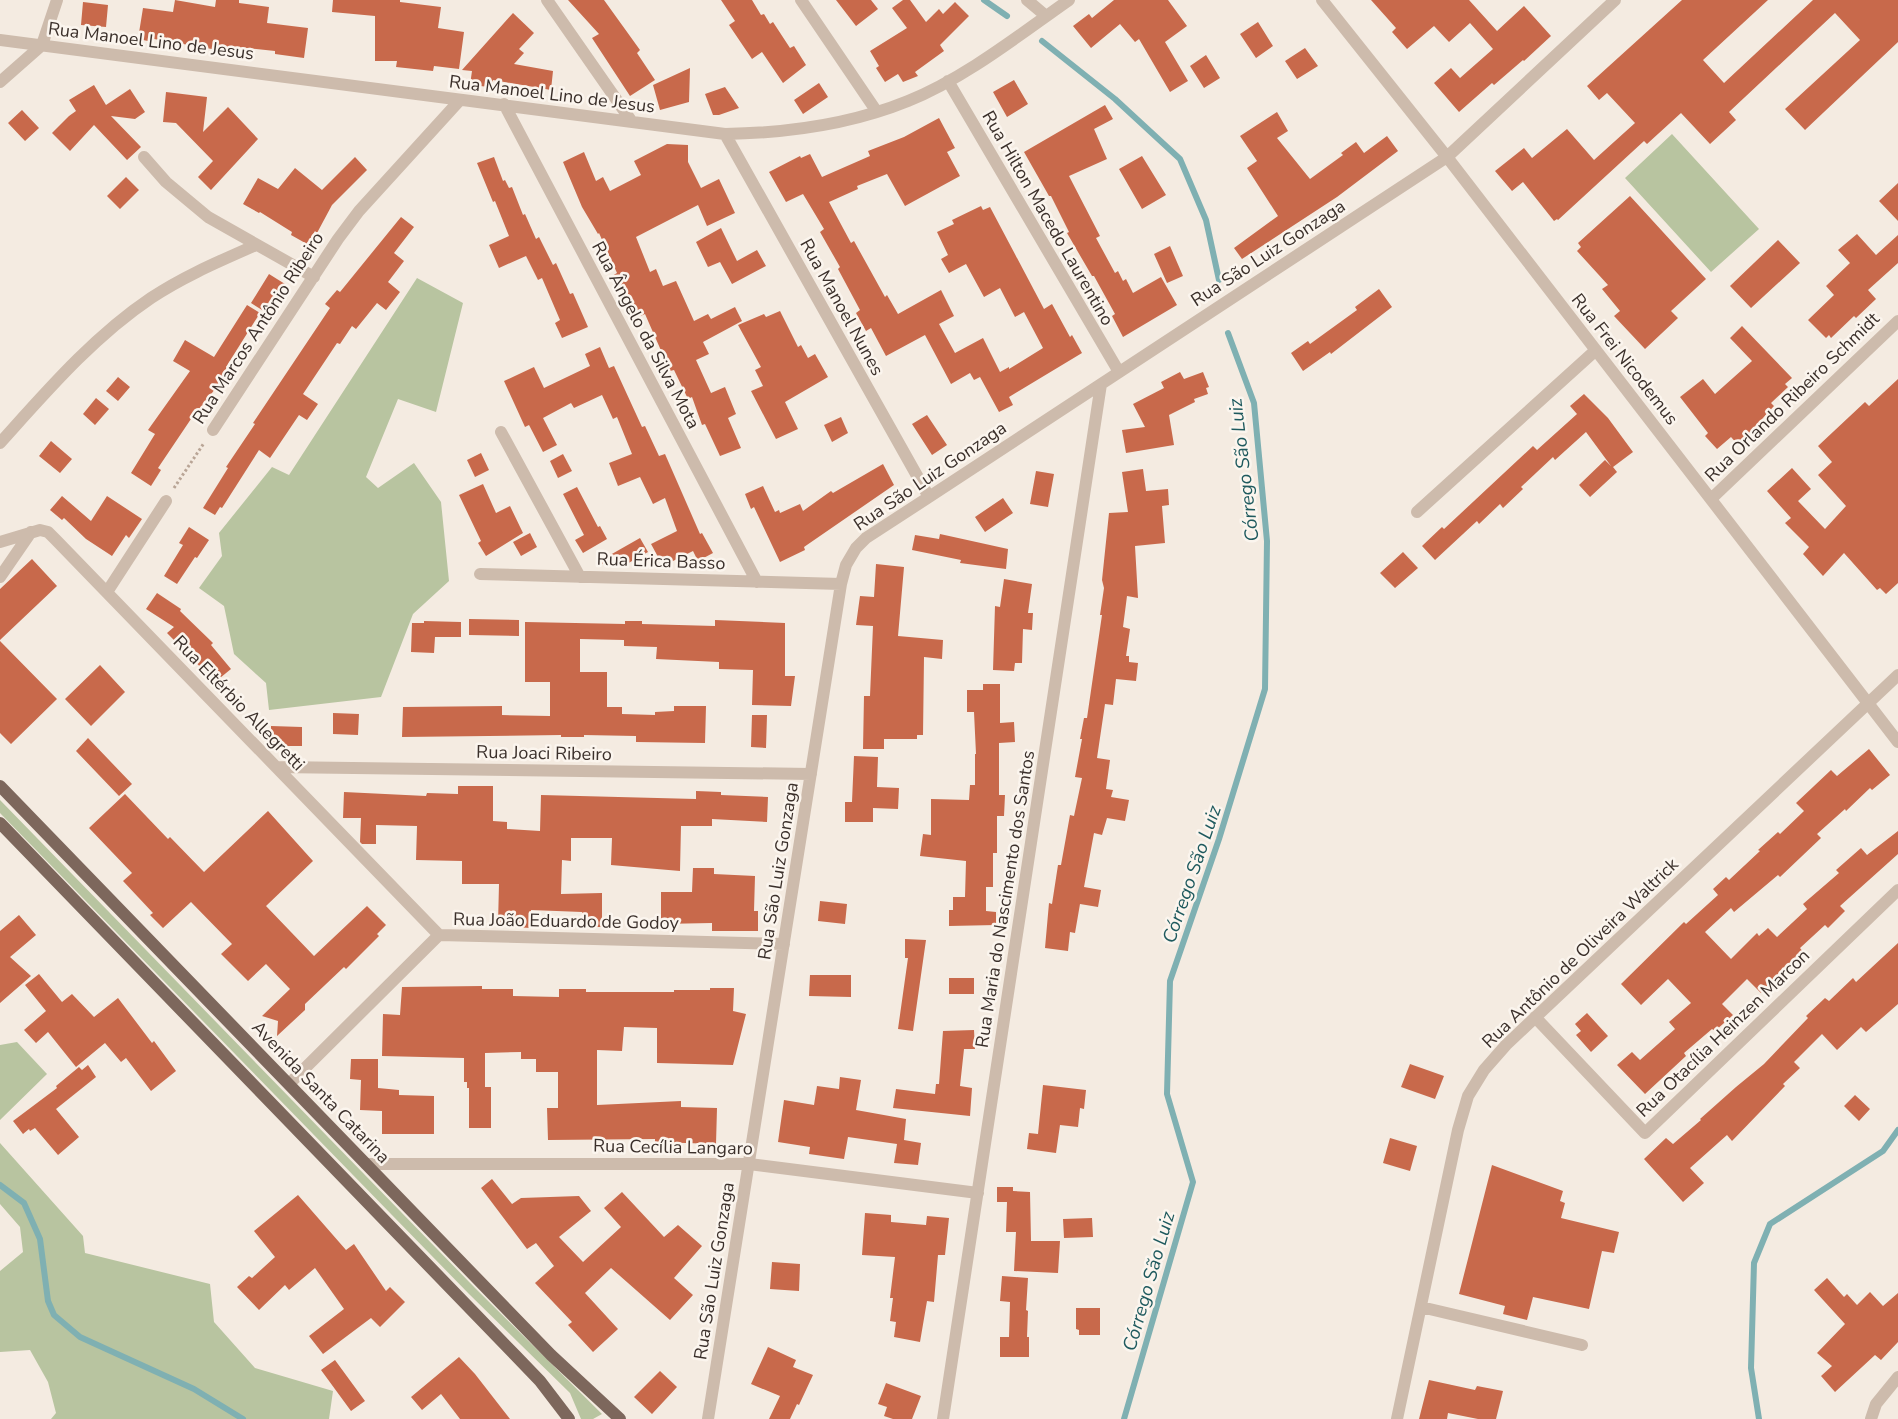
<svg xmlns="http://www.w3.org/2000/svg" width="1898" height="1419" font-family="'Nunito Sans',sans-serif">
	<rect width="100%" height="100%" fill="#f4ebe1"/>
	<path fill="#b8c4a0" d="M1672,134L1759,229L1711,272L1625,178Z
		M417,278L463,303L436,412L398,399L366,477L378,488L414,463L441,502L449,581L413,614L381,697L269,710L266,683L234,654L224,606L199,588L222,556L219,533L272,467L289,475Z
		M0,800L475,1288L602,1414L593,1419H581L570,1393L469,1294L0,813Z
		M17,1042L47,1074L0,1120V1045Z
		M0,1143L83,1236L85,1253L210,1284L214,1322L255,1368L333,1391L329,1419H51L56,1413L48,1382L30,1350L0,1352V1271L23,1252L20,1227L0,1204Z"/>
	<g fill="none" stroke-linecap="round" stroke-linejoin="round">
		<path stroke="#7fb0b2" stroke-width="6" d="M984,0L1007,16
			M1042,41L1115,99L1180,159L1206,220L1219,280
			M0,1185L24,1203L40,1239L48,1301L54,1315L80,1337L194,1389L243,1419
			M1124,1419L1193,1182L1167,1094L1170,981L1219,839L1265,689L1267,541L1254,403L1228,333
			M1759,1419L1751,1368L1754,1263L1770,1224L1883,1151L1898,1130"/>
	</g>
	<path fill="#c8694b" d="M175,0L215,7L216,0H239V3L269,7L267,23L308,28L304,58L275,54V51L236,47L235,53L154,39L153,42L138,39L143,8L173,12Z
		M333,0H400V2L441,7L438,28L464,32L459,69L434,66L433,71L396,67L397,61H375V16L332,12Z
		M568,0H604L640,50L637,53L655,80L630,96L592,38L599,34Z
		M721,0H752L761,15L764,14L770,24L773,22L790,48L794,46L806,65L783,83L762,52L752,59L729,25L735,21Z
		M836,0H871L878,9L856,26Z
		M903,0H910L926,22L939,9L943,14L955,2L969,16L940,45L944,51L915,72L918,76L903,82L898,74L885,82L876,68L879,66L870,51L907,28L892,8Z
		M1114,0H1168L1187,26L1165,42L1188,81L1170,92L1139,39L1135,42L1120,24L1091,48L1073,26L1089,14L1092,18Z
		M1371,0H1469L1497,31L1524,6L1551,36L1524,61L1523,60L1494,85L1492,83L1459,112L1434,83L1451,68L1460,78L1493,49L1470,23L1449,42L1434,26L1407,49L1392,32L1396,28Z
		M1682,0H1768L1703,60L1724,83L1813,0H1898V42L1805,130L1785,109L1860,40L1835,13L1729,112L1736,120L1710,144L1681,113L1647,144L1644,141L1558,220L1557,219L1554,221L1523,182L1512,191L1495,171L1524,148L1532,158L1567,129L1594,160L1635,123L1607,93L1599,100L1587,86Z
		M83,2L108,5L106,27L81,25Z
		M513,13L534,33L519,49L524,53L514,64L553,71L551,90L493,80L490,87L470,85L472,71L462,70Z
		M1258,22L1273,46L1256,58L1240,34Z
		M1305,48L1318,66L1297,79L1285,61Z
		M1206,55L1220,78L1204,88L1190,66Z
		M690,68L689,102L660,110L653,85Z
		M1014,80L1028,104L1007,117L993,92Z
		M819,83L828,97L803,114L794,100Z
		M94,85L106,105L130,89L145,112L135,119L111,116L141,147L127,160L94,125L70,151L52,133L69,116L76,111L69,100Z
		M725,87L739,108L719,115H713L705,94Z
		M166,92L207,97L203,132L228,107L258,139L211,190L198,177L213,161L176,123L163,122Z
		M1105,105L1113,119L1094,129L1107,159L1069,176L1100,236L1096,238L1115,273L1118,271L1123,281L1126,279L1133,293L1161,277L1177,305L1123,337L1112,316L1115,314L1094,276H1092L1078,252L1067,233L1069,232L1051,196H1049L1024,152Z
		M22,110L39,128L25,141L8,123Z
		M1277,112L1288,131L1277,138L1310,179L1343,155L1341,153L1356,142L1364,153L1387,136L1398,151L1337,197L1242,259L1234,248L1278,216L1247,168L1257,161L1240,136Z
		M939,118L955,148L947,152L960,176L905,206L887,174L857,186L858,189L829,202L851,243L854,241L885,297L887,295L898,314L941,290L954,316L939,324L955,353L983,338L1000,372L1009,367V369L1043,348L1024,312L1015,317L1000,288L984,297L966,264L949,273L941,259L948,255L937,232L954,224L952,220L981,206L983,210L990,207L1044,309L1052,304L1070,337L1072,335L1082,353L1009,397L1013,405L999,412L980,377L974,380L970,373L951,384L925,335L886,356L871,328L866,331L856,313L860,310L838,269L840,267L820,232L824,229L803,194L786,202L769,172L800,156L801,158L810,154L822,177L870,156L868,151L904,137Z
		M667,144L688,145V162L701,188L719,179L735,213L707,226L698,205L636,237L650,272L656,269L663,286L676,281L694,321L708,314L711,319L735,307L742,321L703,342L709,354L696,360L711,393L725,387L736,414L728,418L741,448L720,456L705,424L702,425L692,397L688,399L674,370L670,371L645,314L636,318L622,290L619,291L612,276L617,273L599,233L598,234L582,207L563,162L584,152L596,181L603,177L610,191L641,175L634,161Z
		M1142,156L1166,195L1142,209L1119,169Z
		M355,157L367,170L332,205L317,233L315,231L307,244L291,235L292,232L260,212L259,213L243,204L258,178L278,189L295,168L322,190Z
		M494,157L503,181L505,180L509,188L512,187L523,215L525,214L536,239L539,237L553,265L556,263L570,294L573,293L588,327L562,338L555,323L560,320L542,278L538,280L526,256L499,268L489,245L509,236L495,201L493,202L477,163Z
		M126,177L139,190L120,209L107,196Z
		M1898,183V221L1879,201Z
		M1630,196L1706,279L1671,311L1678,318L1645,349L1614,316L1620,311L1602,289L1608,285L1577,251L1581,247L1578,243Z
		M401,217L414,227L394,253L404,261L388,282L400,292L386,310L377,303L356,329L352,326L340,344L337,343L303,394L318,404L307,420L299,415L270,458L259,450L222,508L220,507L215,515L203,508L228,468L226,467L255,424L253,423L330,308L325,304L337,290L340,292Z
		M721,228L737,261L757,250L766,266L732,284L720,262L708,267L696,242Z
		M1857,234L1876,255L1898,235V263L1868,290L1876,299L1856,318L1854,316L1831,338L1829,335L1826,338L1808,320L1834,295L1826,286L1850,263L1838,250Z
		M1778,240L1800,263L1751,308L1730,286Z
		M1170,246L1183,276L1167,283L1154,254Z
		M269,274L285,284L267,313L251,303Z
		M1379,289L1392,307L1331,354L1330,352L1303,371L1291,353L1308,341L1310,344L1357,310L1355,307Z
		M247,305L260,313L226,367L228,368L215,389L196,414L195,413L158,468L161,470L151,486L131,473L155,434L148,430L190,371L173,361L185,340L214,357Z
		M780,311L798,347L801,345L808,358L815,354L828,377L785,402L798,429L776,439L751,391L763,386L755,370L761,367L738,325L764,314L766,317Z
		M1742,326L1792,378L1785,384L1788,387L1771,403L1774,406L1738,445L1731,437L1717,449L1705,436L1708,433L1680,397L1703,379L1715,394L1752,361L1730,338Z
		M600,347L609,368L614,366L642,427L645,426L659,456L665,454L700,534L702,533L713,553L698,561L693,551L663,566L651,544L677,531L665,498L653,504L640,477L618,486L609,463L632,454L617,417L613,419L602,395L574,408L571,403L543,418L557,445L543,452L529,425L525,427L504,381L534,367L544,388L590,366L585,354Z
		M1180,372L1184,379L1203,372L1209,387L1206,388L1208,394L1194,399L1195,402L1169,415L1174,445L1126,453L1122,430L1145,427L1133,404L1164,388L1161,382Z
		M118,377L130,387L118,401L106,391Z
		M1898,379V583L1886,594L1880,588L1877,590L1844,553L1823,576L1803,554L1809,547L1785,523L1791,518L1767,491L1792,468L1811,489L1798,501L1825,529L1846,506L1818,475L1832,462L1818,446L1865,402L1869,406Z
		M1584,394L1608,418L1633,452L1613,467L1617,472L1590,497L1579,485L1605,460L1611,466L1586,432L1555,460L1553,457L1521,487L1523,489L1503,508L1500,504L1479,524L1477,521L1435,560L1422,546L1442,527L1444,529L1533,446L1537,450L1577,414L1570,406Z
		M96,398L109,409L95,425L83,414Z
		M927,415L947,445L932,455L912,424Z
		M841,417L848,433L832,442L824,425Z
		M51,441L72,459L60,473L39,456Z
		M481,453L489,470L475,477L467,460Z
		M563,454L572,471L558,478L550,461Z
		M883,464L894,485L804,547L805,550L780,562L754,507L751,509L745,494L763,486L775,512L779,510L780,513L800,504L803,511L831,491L833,493Z
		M1143,469L1146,491L1168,489L1169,505L1162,506L1165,543L1135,546L1138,598L1127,596L1123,627L1130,629L1126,656H1129V662L1138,663L1136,681L1116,679L1113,705L1105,704L1097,758L1110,760L1106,789L1113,790L1111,797L1129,800L1125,821L1107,818L1102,835L1094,833L1084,887L1101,890L1098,907L1080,904L1075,933L1070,932L1068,951L1045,948L1049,903L1052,904L1058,865H1061L1070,815L1074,816L1082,778L1075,777L1082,739H1080L1084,718H1087L1102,615H1100L1104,588L1102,580L1109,513L1128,512L1122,472Z
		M1036,471L1054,474L1048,507L1030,504Z
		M483,484L496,513L510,506L523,533L486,556L478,543L481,541L459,495Z
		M577,487L598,527L600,526L607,539L583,553L575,540L584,535L563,494Z
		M62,496L91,521L107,496L142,519L129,538L126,535L112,556L86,539L64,518L62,520L50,510Z
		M1003,498L1013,513L985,532L975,517Z
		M189,527L209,540L197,558L195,557L177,584L164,576L183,545L179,543Z
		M530,533L537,547L521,556L513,542Z
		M940,534L1008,549L1006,569L960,563L961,560L912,550L915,535L939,539Z
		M640,538L648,552L625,565L596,563Z
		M1403,552L1418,568L1395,588L1380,573Z
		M32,559L57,586L0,640V589Z
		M876,564L904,567L898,636L943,640L942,659L924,657L923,735H917V739H884V749H863L864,696H870L873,626L856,625L860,596L874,597Z
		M1004,579L1032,584L1028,613H1033L1032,630L1023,629L1022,663H1015L1014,671L993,670L995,606L1000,607Z
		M157,593L181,609L180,611L213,643L211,645L231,669L215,682L167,633L174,627L146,609Z
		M469,619L519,620V636L469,635Z
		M715,620L785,623V676H795L791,706L752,705L753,670L719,669V662L656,659L657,647L624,646V640L580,639V672H607V707H622V714L655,715V712L674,711V706H706L705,743L636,742V736L584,735V737H561V735L402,737L403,707L502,706V715L550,716V682H525V622L625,624V621H642V624L715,626Z
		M424,621L461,622V637H435L434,653L411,652L412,623H424Z
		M0,641L57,699L11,744L0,733Z
		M100,665L125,692L91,726L65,699Z
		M983,684H1000V723L1014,722L1015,742L999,743V795H1005L1004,816H997V853H993V887H986V911L996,912V925L949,926V910H953V897H965L966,861L920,856L923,834L931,835V799L969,800L970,785H975V754H976L974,712H967V690H983Z
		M333,713L359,714L358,735L333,734Z
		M752,715H767L766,748L751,747Z
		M271,726L302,727V746H271Z
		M88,738L132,784L119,796L76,751Z
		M1869,749L1890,775L1872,790L1870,788L1846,811L1845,809L1817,834L1821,838L1780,877L1778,875L1734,912L1731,908L1705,932L1731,959L1757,933L1759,936L1768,928L1777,937L1807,909L1803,904L1839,873L1836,870L1861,848L1867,855L1898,831V854L1840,906L1845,911L1828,928L1825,925L1800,948L1803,952L1761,993L1747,979L1722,1004L1733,1015L1715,1031L1712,1029L1684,1053L1686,1056L1645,1094L1617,1065L1632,1052L1640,1060L1675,1029L1669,1022L1691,1003L1668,979L1641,1005L1621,984L1684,922L1686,924L1718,895L1713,889L1726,877L1729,880L1760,851L1758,850L1778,832L1780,834L1804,811L1796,803L1831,770L1837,776Z
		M854,756L878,757L877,787L899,788L898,809L873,808V822H845V802H852Z
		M458,786H493V821L507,822V829L540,831L541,795L696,799V791L721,792V795L768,797L767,822L712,819V826H681L680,871L611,865L612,838H571V861L562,860L561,894L602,893V927H582V912L531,910V928L513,927V924H498L499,884H462V861L416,860L417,826L376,825V844H362L360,842L361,818H343L344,792L426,796L427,793L458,794Z
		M125,794L168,839L170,837L204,872L268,811L313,861L266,906L314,956L367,906L386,925L377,934L379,936L346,969L344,967L305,1004V1010L277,1036L278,1021L262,1016L290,989L266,964L248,981L221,954L232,944L191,902L163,928L150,915L153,913L123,881L132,873L89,828Z
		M693,868H714V874L755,876L754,911H758V931H712V923L661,924V892H692Z
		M820,901L847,904L845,924L818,921Z
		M19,915L36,935L10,957L31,976L0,1003V931Z
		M905,939L926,940L913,1031L898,1029L908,958H905Z
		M1898,943V1004L1866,1032L1861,1027L1837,1050L1822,1034L1794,1062L1800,1068L1783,1084L1785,1086L1732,1141L1727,1135L1690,1168L1704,1183L1683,1202L1644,1159L1666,1138L1673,1144L1701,1120L1700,1119L1736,1087L1764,1064L1808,1018L1806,1016L1825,998L1829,1001L1853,978L1856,982Z
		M39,974L62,1002L72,994L94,1017L118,998L152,1043L154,1041L176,1071L151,1091L126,1058L121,1062L105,1043L76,1067L48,1032L36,1043L24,1030L46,1011L25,985Z
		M810,975H851V997L809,996Z
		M949,978H974V994H949Z
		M482,986V989H513V996L559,997V989H586V992H674V990H710V988H734L733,1011L746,1014L733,1065L657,1063V1028L624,1027L622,1051L597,1050V1105L681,1101V1107L717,1108L716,1144L655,1142V1139L548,1140L547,1108H558V1072H536V1059H521V1052L485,1053V1087H491V1128H469V1088H467V1082H464V1058L382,1056L383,1014L400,1015L402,987Z
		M1587,1013L1608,1036L1591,1052L1576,1035L1581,1031L1575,1024Z
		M974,1030L975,1049H964L960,1086L972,1088L970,1116L893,1108L896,1089L935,1094L936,1084H939L943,1031Z
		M351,1059H378V1088L399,1090V1095L434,1096V1134H382V1111L360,1110L361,1080L350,1079Z
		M1410,1064L1444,1076L1435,1099L1401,1087Z
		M88,1065L96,1077L56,1109L79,1137L58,1155L35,1128L30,1131L29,1129L23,1134L13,1121L57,1088L56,1086L79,1067L82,1070Z
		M840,1077L861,1080L856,1110L906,1119L904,1140L921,1143L918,1165L894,1163L897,1144L848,1137L844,1159L809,1154L810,1147L778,1142L784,1100L814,1105L817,1086L839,1089Z
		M1043,1085L1086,1090L1084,1109L1080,1108L1078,1127L1060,1125L1056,1153L1027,1149L1029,1133L1038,1134Z
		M1855,1095L1870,1109L1859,1121L1844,1106Z
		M1390,1138L1417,1146L1410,1171L1383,1163Z
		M1492,1165L1563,1191L1560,1201L1565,1203L1561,1218L1619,1232L1614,1253L1602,1251L1589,1309L1533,1297L1527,1320L1503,1314L1505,1306L1459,1294Z
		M492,1179L512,1204L521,1198L579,1196L591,1211L559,1237L583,1262L621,1227L604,1208L622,1192L664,1237L678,1225L702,1246L674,1278L693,1295L670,1320L611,1268L585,1293L618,1329L593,1352L568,1325L572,1322L535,1283L554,1266L536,1243L527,1249L481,1188Z
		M997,1187H1013V1191L1030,1192L1031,1241H1060L1058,1273L1014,1271L1016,1232H1006L1007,1202H997Z
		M298,1195L346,1250L354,1244L386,1291L390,1287L405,1302L380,1327L371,1318L323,1354L309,1336L344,1309L315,1268L289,1290L285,1285L259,1310L237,1287L249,1276L252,1278L275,1257L254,1231Z
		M865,1213L891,1215V1222L926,1225L927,1216L949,1218L945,1255H938L934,1302L927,1301L920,1342L894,1337L896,1322L890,1321L893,1298H890L895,1257L862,1255Z
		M1092,1218L1093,1237L1064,1238L1063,1219Z
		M772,1262L800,1264L799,1291L770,1289Z
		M1002,1276L1028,1278L1026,1310L1028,1311L1027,1337H1029V1357H1000V1337H1009L1010,1302L1000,1301Z
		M1827,1278L1844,1297L1847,1294L1857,1305L1870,1292L1883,1306L1898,1293V1342L1881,1360L1875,1355L1835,1392L1821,1376L1832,1366L1817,1353L1845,1324L1814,1290Z
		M1076,1308H1100V1335H1079V1330L1076,1329Z
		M768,1347L796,1360L793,1367L813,1375L799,1405L797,1404L790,1419H769L780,1396L751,1384Z
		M459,1357L475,1374L510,1419H460L441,1394L422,1410L411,1397Z
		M335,1360L365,1401L351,1411L321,1370Z
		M660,1371L677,1387L652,1414L634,1397Z
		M1429,1380L1475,1390L1477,1386L1503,1391L1496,1419H1478L1448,1413L1447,1419H1419Z
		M886,1383L921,1396L912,1419H893L884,1416L887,1407L878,1404Z"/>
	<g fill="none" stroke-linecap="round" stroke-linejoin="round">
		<path stroke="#b9a596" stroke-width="3" stroke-dasharray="2.5 2.5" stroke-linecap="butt" d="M174,488L204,443"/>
		<path stroke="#cdbbac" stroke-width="12" d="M547,0L632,122
			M801,0L877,112
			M1027,0L1046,16
			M1322,0L1447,157L1898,742
			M0,40L725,134C788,133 849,125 908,101C965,78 1019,35 1069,0
			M948,81L1119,372
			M0,82L42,45L57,0
			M504,104L757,582
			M725,134L929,497
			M144,157L166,182L208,217L314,277
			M213,430L338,239L359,211L460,100
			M501,432L580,577
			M0,443C46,392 93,337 151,298C184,276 220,261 256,245
			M1711,499L1898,321
			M1417,512L1596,350
			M0,542L40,530L48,532L56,540L439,935
			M480,574L841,584
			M0,577L31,532
			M107,592L166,501
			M276,767L811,774
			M1535,1017L1645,1133L1898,890
			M289,1084L439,935L784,944
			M366,1164H749L978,1193
			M1421,1307L1582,1345
			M708,1419L841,584L846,565L856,548L866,538L929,497L1447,157L1615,0
			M943,1419L1101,384
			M1397,1419L1458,1130L1468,1096L1484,1070L1506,1045L1898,675
			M1871,1419L1876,1404L1898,1377"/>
		<path stroke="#7d675c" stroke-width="12" d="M0,786L551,1355L620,1419
			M0,823L515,1355L540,1381L569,1419"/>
	</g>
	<g text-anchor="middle" stroke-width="5" stroke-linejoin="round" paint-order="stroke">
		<g font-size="18" fill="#3b302b" stroke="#fbf5ee">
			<text transform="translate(151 41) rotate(7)" y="6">Rua Manoel Lino de Jesus</text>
			<text transform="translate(552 94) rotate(7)" y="6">Rua Manoel Lino de Jesus</text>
			<text transform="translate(1048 218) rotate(60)" y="6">Rua Hilton Macedo Laurentino</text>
			<text transform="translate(1268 253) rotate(-33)" y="6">Rua São Luiz Gonzaga</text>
			<text transform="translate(842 307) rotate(61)" y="6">Rua Manoel Nunes</text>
			<text transform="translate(258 328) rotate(-57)" y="6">Rua Marcos Antônio Ribeiro</text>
			<text transform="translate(646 335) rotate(62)" y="6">Rua Ângelo da Silva Mota</text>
			<text transform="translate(1625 359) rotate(52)" y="6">Rua Frei Nicodemus</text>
			<text transform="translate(1792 397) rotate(-44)" y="6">Rua Orlando Ribeiro Schmidt</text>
			<text transform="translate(930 476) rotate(-34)" y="6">Rua São Luiz Gonzaga</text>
			<text transform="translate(661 561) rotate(2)" y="6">Rua Érica Basso</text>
			<text transform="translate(239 703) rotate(46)" y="6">Rua Eltérbio Allegretti</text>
			<text transform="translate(544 753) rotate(1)" y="6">Rua Joaci Ribeiro</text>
			<text transform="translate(778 871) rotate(-81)" y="6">Rua São Luiz Gonzaga</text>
			<text transform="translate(1005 899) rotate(-81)" y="6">Rua Maria do Nascimento dos Santos</text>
			<text transform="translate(566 921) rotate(1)" y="6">Rua João Eduardo de Godoy</text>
			<text transform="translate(1580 953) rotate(-44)" y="6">Rua Antônio de Oliveira Waltrick</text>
			<text transform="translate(1723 1033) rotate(-44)" y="6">Rua Otacília Heinzen Marcon</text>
			<text transform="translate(321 1092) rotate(46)" y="6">Avenida Santa Catarina</text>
			<text transform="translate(673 1147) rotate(1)" y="6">Rua Cecília Langaro</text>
			<text transform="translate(714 1271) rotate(-81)" y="6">Rua São Luiz Gonzaga</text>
		</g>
		<g font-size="19" font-style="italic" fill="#1f5a5e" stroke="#fbf5ee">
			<text transform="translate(1243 470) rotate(-97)" y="7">Córrego São Luiz</text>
			<text transform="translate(1191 874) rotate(-71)" y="7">Córrego São Luiz</text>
			<text transform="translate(1148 1281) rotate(-74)" y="7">Córrego São Luiz</text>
		</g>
	</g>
</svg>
